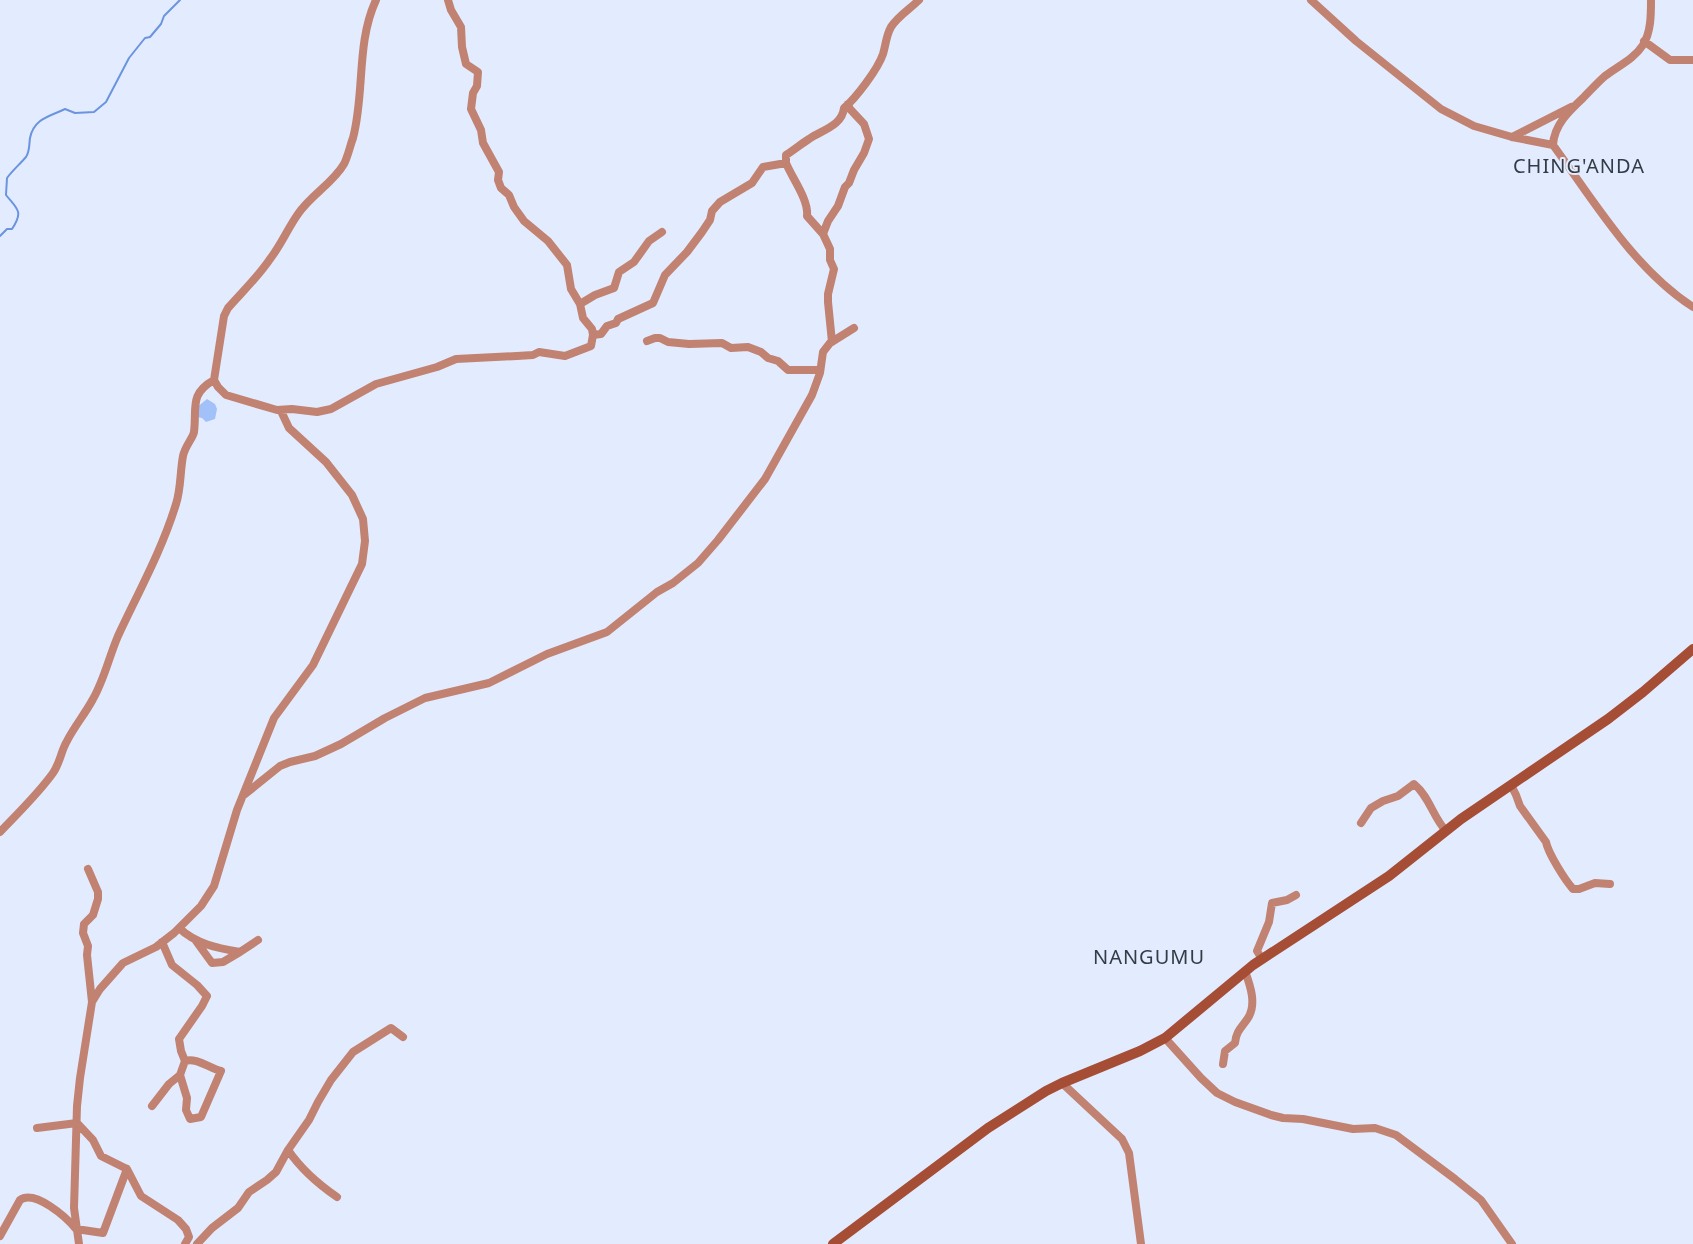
<svg xmlns="http://www.w3.org/2000/svg" width="1693" height="1244" font-family="'Noto Sans',sans-serif">
	<rect width="100%" height="100%" fill="#e2ecfe"/>
	<path fill="#a2c1f8" d="M207,399L215,404L217,409L215,419L206,422L202,418L197,417L196,408Z"/>
	<g fill="none" stroke-linecap="round" stroke-linejoin="round">
		<path stroke="#6b94e0" stroke-width="2" d="M0,236L7,229H12C24,211 17,209 6,195L7,178C12,171 20,164 26,157C30,151 29,144 30,138C34,118 51,116 65,109L75,113L94,112L106,102L129,58L145,38L150,37L161,24L164,16L180,0"/>
		<path stroke="#c18272" stroke-width="8" d="M376,0C356,43 365,93 353,138C350,146 348,156 344,164C333,183 311,195 298,214C288,228 281,245 270,259C258,277 242,292 228,308L224,316L214,380L218,387L226,395L277,410L292,409L317,412L331,409L376,384L437,367L456,359L517,356L533,355L539,352L565,356L591,346L593,335L592,329L583,318L580,304L571,289L567,265L548,241L524,221L514,207L509,195L501,188L498,180L499,172L483,143L481,130L471,109L473,93L477,86L478,72L466,64L462,47L461,27L451,10L448,0
			M1311,0L1356,41L1441,109L1474,126L1512,137L1553,145
			M1651,0C1651,15 1651,32 1643,45C1634,59 1618,66 1605,76C1597,83 1590,91 1583,98C1569,111 1554,125 1553,145C1594,201 1634,269 1693,307
			M1644,41L1670,60H1693
			M1512,137L1571,107
			M786,163C792,178 809,200 807,216L823,234
			M580,304L595,295L614,288L619,272L634,262L649,241L662,232
			M593,335L601,334L607,326L616,323L618,319L653,303L665,275L687,252L702,232L710,220L712,211L720,202L752,183L763,167L786,163V155C794,150 801,144 809,139C822,130 842,126 844,108C856,98 878,69 883,54C886,44 886,36 891,27C898,16 910,9 919,0
			M647,341L655,338H660L668,342L689,344L722,343L731,348L748,347L761,352L768,358L778,361L788,370H820
			M832,342L828,302V294L834,269L830,260V249L823,234L828,221L838,206L845,187L849,183L854,170L864,153L869,139L864,124L850,109L848,104
			M1511,785L1516,795L1520,806L1546,842C1548,853 1565,880 1573,889H1579L1595,883L1610,884
			M244,795L280,766L290,762L315,756L341,744L385,718L425,698L489,683L547,654L607,632L657,592L673,583L698,563L718,540L765,479L812,395L820,373L823,352L830,343L854,328
			M1361,823L1371,808L1383,801L1398,796L1414,784C1429,796 1433,817 1446,831
			M0,832C18,813 38,794 53,773C60,763 61,751 67,741C74,727 85,714 93,699C104,680 109,657 118,636C138,593 162,550 176,504C181,489 180,472 183,456C185,446 193,438 194,432C197,408 189,394 214,380
			M88,869L98,892V899L93,915L84,924L83,933L88,946L87,955L92,1002
			M179,928C196,944 217,948 240,952L258,940
			M196,941L212,963L223,962L240,952
			M1262,959L1257,951L1269,922L1272,903L1287,900L1296,895
			M1165,1038L1201,1078L1217,1093L1235,1102L1271,1115L1283,1118L1303,1119L1353,1129L1375,1128L1396,1135L1455,1179L1481,1200L1512,1244
			M1223,1064L1225,1051L1235,1043C1236,1031 1242,1027 1248,1018C1257,1004 1250,985 1245,971
			M180,1075L187,1098L186,1110L190,1119L201,1117L221,1071C209,1068 196,1057 185,1061
			M1062,1083L1122,1139L1129,1153L1141,1244
			M152,1106L169,1084L180,1075L185,1061L181,1051L179,1039L202,1006L207,996L197,985L172,965L162,942
			M288,1150C301,1169 318,1184 337,1197
			M127,1169L141,1196L178,1220L186,1229L189,1237L185,1244
			M0,1236L20,1200C35,1189 67,1218 76,1229L103,1233L127,1169L101,1156L93,1140L77,1123L37,1128
			M79,1244L74,1208L77,1106L80,1078L92,1002L100,989L123,963L156,947L174,933L201,906L214,886L237,810L274,718L313,665L362,564L365,541L363,519L352,495L326,462L289,428L281,411
			M197,1244L212,1228L238,1208L249,1192L267,1180L276,1172L288,1150L309,1120L318,1102L331,1080L353,1052L391,1028L403,1037"/>
		<path stroke="#a64d36" stroke-width="10" d="M833,1244L988,1128L1046,1091L1062,1083L1140,1051L1165,1038L1253,965L1389,876L1461,819L1608,719L1643,692L1693,649"/>
	</g>
	<g text-anchor="middle" stroke-width="4" stroke-linejoin="round" paint-order="stroke">
		<g font-size="20" letter-spacing="1" fill="#343b46" stroke="#e2ecfe">
			<text x="1579" y="173">CHING'ANDA</text>
			<text x="1149" y="964">NANGUMU</text>
		</g>
	</g>
</svg>
